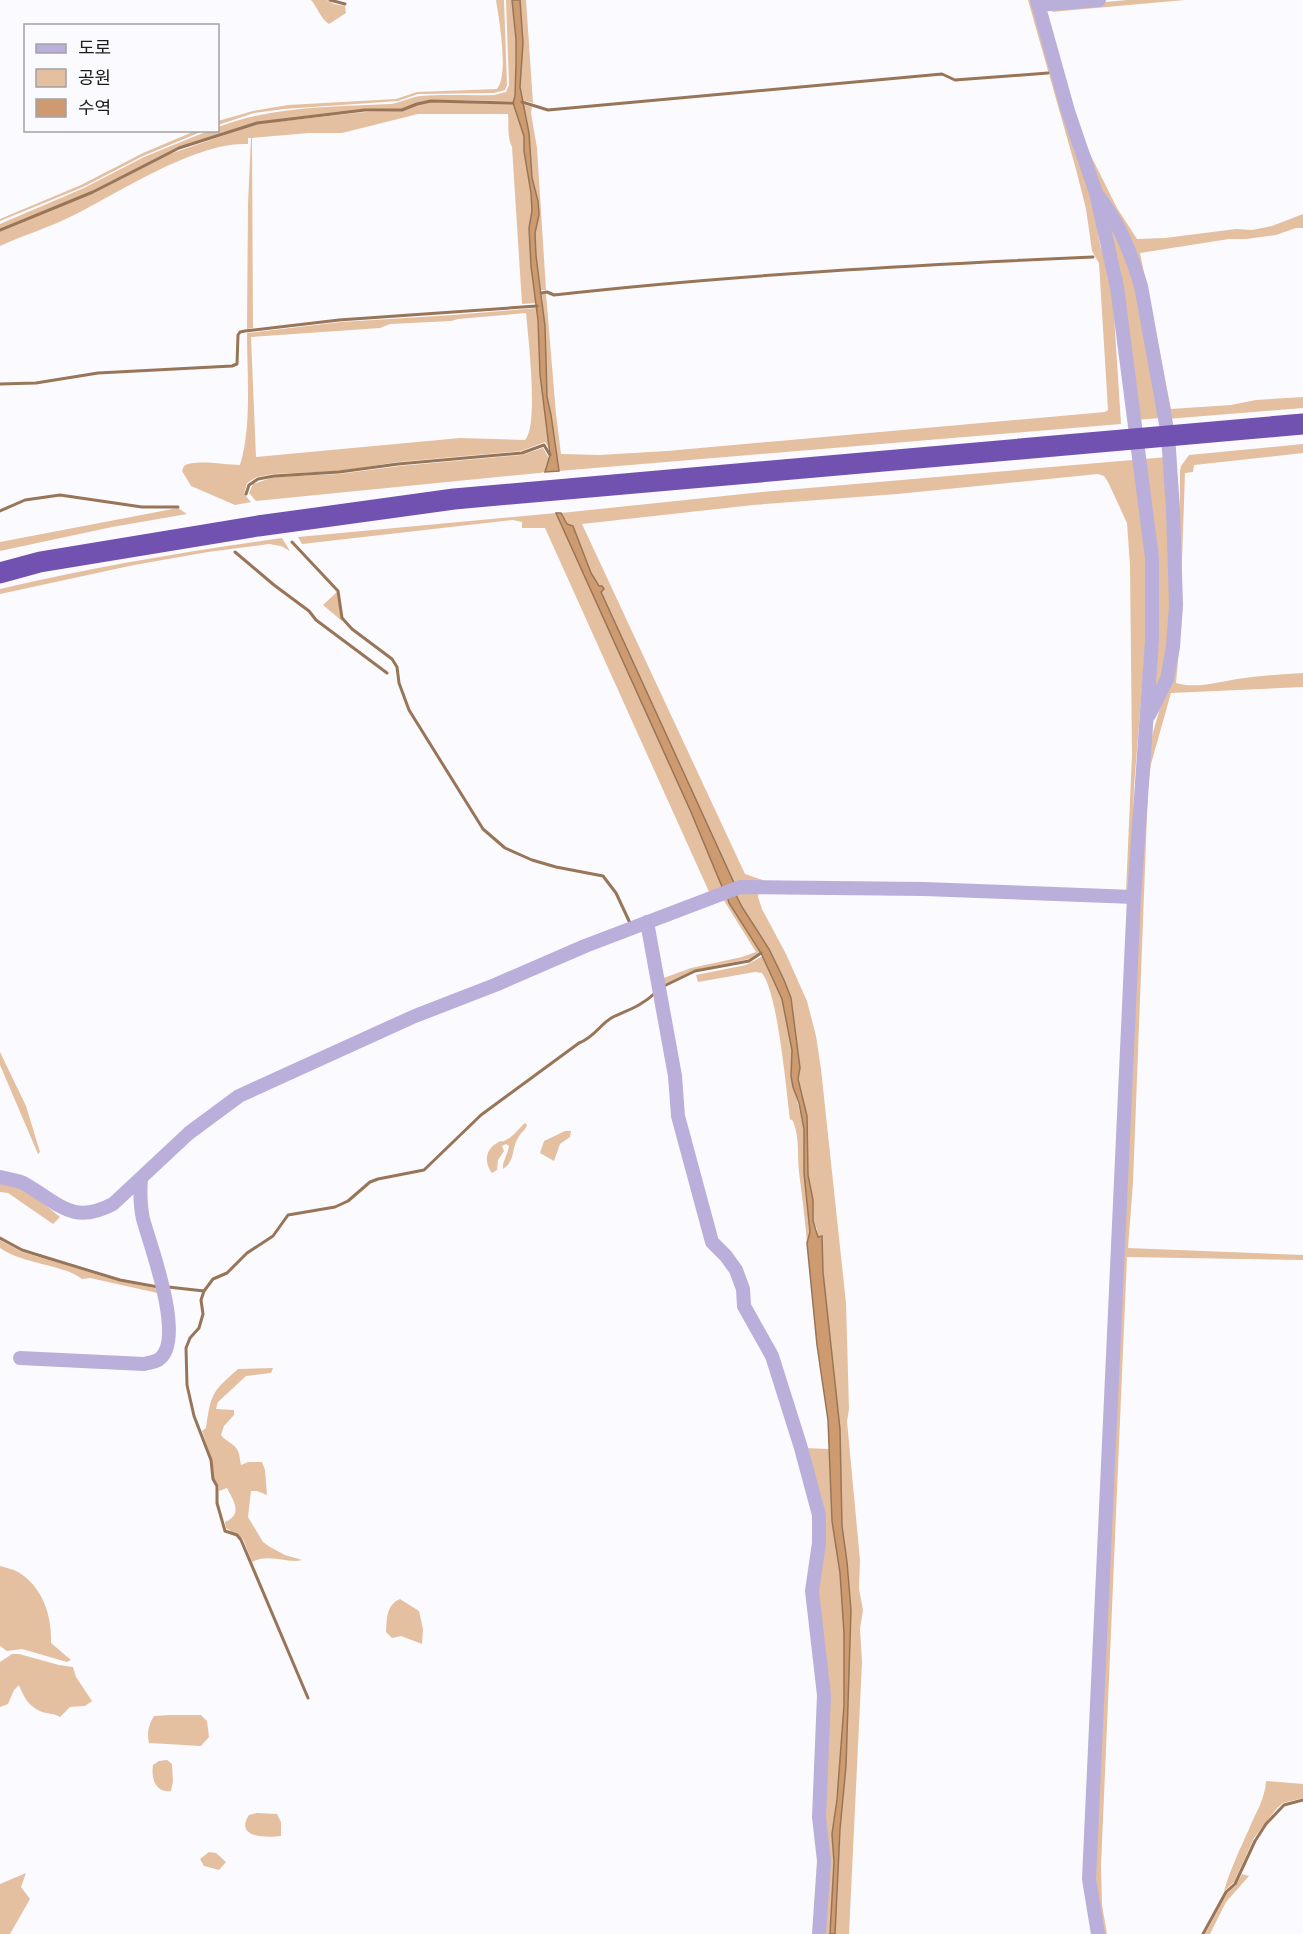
<svg xmlns="http://www.w3.org/2000/svg" width="1303" height="1934" font-family="'Roboto Condensed','Noto Sans KR',sans-serif">
	<rect width="100%" height="100%" fill="#fbfaff"/>
	<path fill="#e4c0a0" fill-rule="evenodd" d="M311,0H327L334,4L345,6L346,13L329,24C321,19 317,7 311,0Z
		M496,0H504L507,85L505,90L494,93L418,94L398,101L284,109L254,113L218,125V121L253,111L288,105L396,99L417,92L497,89C509,75 499,19 496,0Z
		M506,0H512L516,39L515,96L513,101L431,100L417,103L402,109L365,110L257,122L179,147L93,191L0,229V224L84,188L144,157L208,131L218,130V127C272,106 332,107 390,104C401,103 410,97 421,96C445,94 470,96 494,95L506,92L509,85Z
		M520,0H526L533,103L522,100L520,87L523,43Z
		M1028,0H1034L1091,192L1100,245L1106,263L1113,300L1121,424L559,471L551,415L547,397L542,294H546L556,414L561,454L599,455L667,451L1105,412L1108,410L1099,263L1092,251L1086,209L1077,173Z
		M1127,0H1185L1051,12L1062,6Z
		M431,102L513,104L524,136V151L531,193L532,211L529,228L531,266L537,303L522,304L512,147C507,136 509,126 508,114H418L342,133H309L252,138L253,328L247,329L248,204L251,138H248V144C197,141 118,193 72,216C48,228 24,235 0,246V231L94,193L167,155L257,124L365,112L403,111L417,105Z
		M522,104L532,107L531,113L537,148L546,290H541L536,256L535,233L539,215L538,201L532,178L529,133Z
		M195,131H203L143,156L83,187L0,221V219L81,185L143,153Z
		M1088,150L1117,208L1137,239L1165,238L1236,229L1252,230L1272,226L1303,214V228H1296L1276,235L1246,239H1229L1140,253L1171,409L1231,405L1256,400L1303,397V408L1167,419L1149,322L1098,184Z
		M1110,228L1114,229L1131,262L1160,418L1136,420Z
		M537,308L540,374L549,448L545,442L521,451L398,462L339,471L274,474L257,477L247,483L244,494L251,502L235,505L191,486L182,471L184,466C194,459 226,465 240,465C252,426 247,374 247,333L341,322L453,315ZM526,313C528,335 539,426 525,440L460,438L256,457L251,337L380,328L390,324L451,321L458,319Z
		M1303,444V453L1194,465L1193,472L1185,473L1179,650L1176,683C1195,689 1218,682 1237,679C1259,676 1281,674 1303,673V687L1171,693L1151,764L1148,789L1133,1183L1128,1248L1303,1255V1260L1127,1257L1101,1866L1102,1905L1107,1934H1102L1094,1874L1142,805L1149,746L1160,708L1179,600L1180,471L1181,466L1189,455Z
		M543,448L549,458L545,472L539,473L256,501L249,493L253,484L274,477L339,474L400,466L522,455Z
		M1167,457L1171,567L1168,655L1154,697L1148,611L1134,787L1131,889L1126,892L1132,755L1130,565L1127,523L1108,482L1104,476L1098,474L897,494L753,505L582,524L745,874L768,882L735,885L600,591L604,589C589,579 580,545 573,528L567,524L561,513L762,492Z
		M178,508L187,514L112,527L0,551V542Z
		M556,513L691,812L723,889L710,894L545,528H522V522L513,520L302,544L298,537Z
		M282,538L290,551L281,546L269,544L208,552L134,565L0,594V589C93,567 187,551 282,538Z
		M337,592L342,621L323,605Z
		M759,889L758,897L762,909L786,954L807,1001L816,1036L821,1069L846,1303L849,1409L847,1421L860,1560L859,1589L863,1610L860,1629L862,1662L849,1934H835L840,1829L846,1766L851,1610L847,1562L842,1526L840,1429L823,1272L822,1236L818,1237L817,1229L813,1221L812,1193L808,1175V1131L798,1079L800,1068L791,998L784,980L769,949L742,907L735,893Z
		M727,896L733,910L761,951L749,959L694,970L663,985L661,979L691,968L742,957L756,952L723,899Z
		M763,956L782,999L792,1050L791,1076L804,1129V1173L810,1232L807,1243C805,1219 802,1196 799,1172C797,1155 800,1138 793,1121L790,1119C786,1089 778,994 762,973L755,972L698,982L696,975L746,965Z
		M0,1052L26,1106L40,1152L38,1154L0,1065Z
		M525,1123L527,1125C525,1131 521,1132 518,1138C511,1149 516,1160 503,1169C502,1162 508,1154 509,1146L506,1144L502,1146L504,1151L498,1160L497,1170L492,1173C484,1163 485,1150 497,1143C505,1138 498,1144 506,1140C514,1136 519,1128 525,1123Z
		M565,1131H571L570,1137L560,1144L554,1161L540,1153L544,1141Z
		M0,1182C24,1188 41,1201 60,1217L53,1224L8,1193L0,1192Z
		M0,1240L22,1252L119,1281L159,1289L162,1294L90,1278L82,1279C63,1264 25,1265 0,1248Z
		M273,1368L271,1373L246,1376L218,1402L216,1409L234,1410V1415L224,1426L221,1435C226,1442 237,1444 239,1454C240,1458 240,1461 241,1465L248,1462H262L265,1470L267,1495L257,1491H251L248,1517L263,1542L270,1547L285,1555L302,1560C287,1564 270,1553 252,1562L243,1539L226,1528L225,1522C243,1514 234,1502 227,1488L219,1491V1486L214,1479L212,1460L202,1431L206,1428C211,1393 212,1392 238,1369Z
		M804,1448L829,1449L832,1521L840,1573L844,1633V1706L840,1768L832,1834L834,1862L830,1934H822L816,1597L821,1544Z
		M0,1566C6,1568 13,1569 18,1572C43,1587 52,1616 51,1643L71,1660L67,1662L22,1649L7,1651L0,1646Z
		M400,1599L419,1611L423,1629L422,1644L401,1636L392,1638L386,1632C387,1619 386,1605 400,1599Z
		M12,1654H19L59,1665L73,1667L76,1677L92,1701L85,1706L70,1707L60,1717C55,1714 52,1714 46,1713C30,1709 24,1698 19,1685L14,1690L8,1704L0,1707V1662Z
		M170,1715H201L207,1721L209,1737L201,1746L149,1743C147,1732 148,1726 154,1716Z
		M167,1760L172,1764L173,1782L171,1791C155,1793 151,1778 153,1765L159,1761Z
		M1266,1781L1303,1784V1798L1283,1803L1277,1808L1254,1838L1234,1882L1224,1891C1230,1870 1240,1849 1249,1829C1256,1812 1265,1799 1266,1781Z
		M257,1813L277,1814L281,1822V1836C267,1838 234,1838 249,1815Z
		M209,1852L216,1853L226,1862L219,1870L204,1866L200,1859Z
		M26,1873L21,1887L30,1899L10,1934H0V1884Z
		M1242,1874L1249,1876L1226,1902L1210,1934H1205L1227,1893L1236,1885Z"/>
	<path fill="#cd9b6f" stroke="#987557" stroke-width="1.5" d="M512,0H520L523,43L520,87L529,133L532,178L538,201L539,215L535,233L536,256L545,326L547,397L551,415L559,471L545,472L550,455L540,374L538,320L531,266L529,228L532,211L531,193L524,151V136L513,103L515,96L516,63V39Z
		M556,513H561L567,524L573,526L591,573L599,586H602L604,589L601,592L735,885L723,889L691,812Z
		M735,893L742,907L769,949L784,980L791,998L800,1068L798,1079L807,1116L808,1175L813,1200V1221L818,1237L822,1236L823,1272L840,1429L842,1526L847,1562L851,1610L846,1766L840,1829L835,1934H830L834,1862L832,1834L837,1799L844,1706V1633L840,1573L832,1521L828,1420L817,1345L807,1243L810,1232L804,1173V1129L799,1103L793,1087L791,1076L792,1050L782,999L761,953L729,903L727,896Z"/>
	<g fill="none" stroke-linecap="round" stroke-linejoin="round">
		<path stroke="#987557" stroke-width="3" d="M330,0L345,4
			M522,102L548,110L942,74L955,80L1048,73
			M0,230L93,192L179,148L257,123L365,110H402L417,104L431,101L513,103
			M541,293L547,292L554,295C733,275 914,265 1093,257
			M0,384L36,383L98,373L232,366L237,364L238,335L240,332L245,331L339,320L537,306
			M246,494L249,485L258,479L274,476L339,472L398,464L522,453L544,445L550,455
			M0,511L25,500L60,495L142,507H178
			M292,542L338,591L342,618L352,629L392,659L397,667L399,683L409,710L483,829L505,848L532,860L556,867L603,876L616,893L630,923
			M235,552L274,585L309,611L316,620L387,673
			M664,986L695,971L749,961L761,953
			M0,1238L22,1250L51,1259L120,1280L158,1287
			M168,1287L204,1291
			M308,1698L241,1540L237,1535L225,1531L217,1503V1486L213,1479L211,1460L194,1416L187,1385L186,1348L190,1338L199,1328L203,1314L201,1300L204,1291L213,1279L227,1273L247,1253L273,1236L288,1215L335,1207L348,1201L370,1182L378,1179L424,1170L481,1115L579,1043C595,1037 600,1024 613,1017C628,1010 643,1005 655,993
			M1203,1934L1226,1892L1235,1884L1255,1841L1266,1824L1284,1805L1303,1800"/>
		<path stroke="#baaedb" stroke-width="14" d="M1037,0L1068,111L1096,193L1117,287L1152,558V640L1134,897L1089,1879L1098,1934
			M1038,5L1099,0
			M1099,197C1120,225 1131,253 1141,286L1168,435L1173,510L1176,605L1173,647L1167,679L1149,715
			M647,922L675,1076L678,1116L712,1242L726,1256L736,1270L743,1289L744,1306L772,1356L801,1448L819,1515V1543L812,1591L824,1695L819,1817L824,1861L819,1934
			M0,1177C7,1179 16,1180 23,1183C58,1202 71,1226 113,1204L189,1133L239,1096L415,1016L495,985L585,946L740,887L924,889L1134,897
			M20,1358L144,1364C148,1363 154,1362 158,1360C187,1342 150,1245 143,1219C140,1205 140,1192 141,1178"/>
		<path stroke="#7252b0" stroke-width="21" d="M0,573L40,562L258,526L454,499L1303,424"/>
	</g>
	<rect x="24" y="24" width="195" height="108" fill="#fbfaff" stroke="#a2a1a5" stroke-width="1.5"/>
	<rect x="36" y="44" width="30" height="9" fill="#baaedb" stroke="#a2a1a5" stroke-width="1.5"/>
	<text x="78" y="54" font-size="18" fill="#1c1b1e">도로</text>
	<rect x="36" y="69" width="30" height="18" fill="#e4c0a0" stroke="#a2a1a5" stroke-width="1.5"/>
	<text x="78" y="84" font-size="18" fill="#1c1b1e">공원</text>
	<rect x="36" y="99" width="30" height="18" fill="#cd9b6f" stroke="#a2a1a5" stroke-width="1.5"/>
	<text x="78" y="114" font-size="18" fill="#1c1b1e">수역</text>
</svg>
